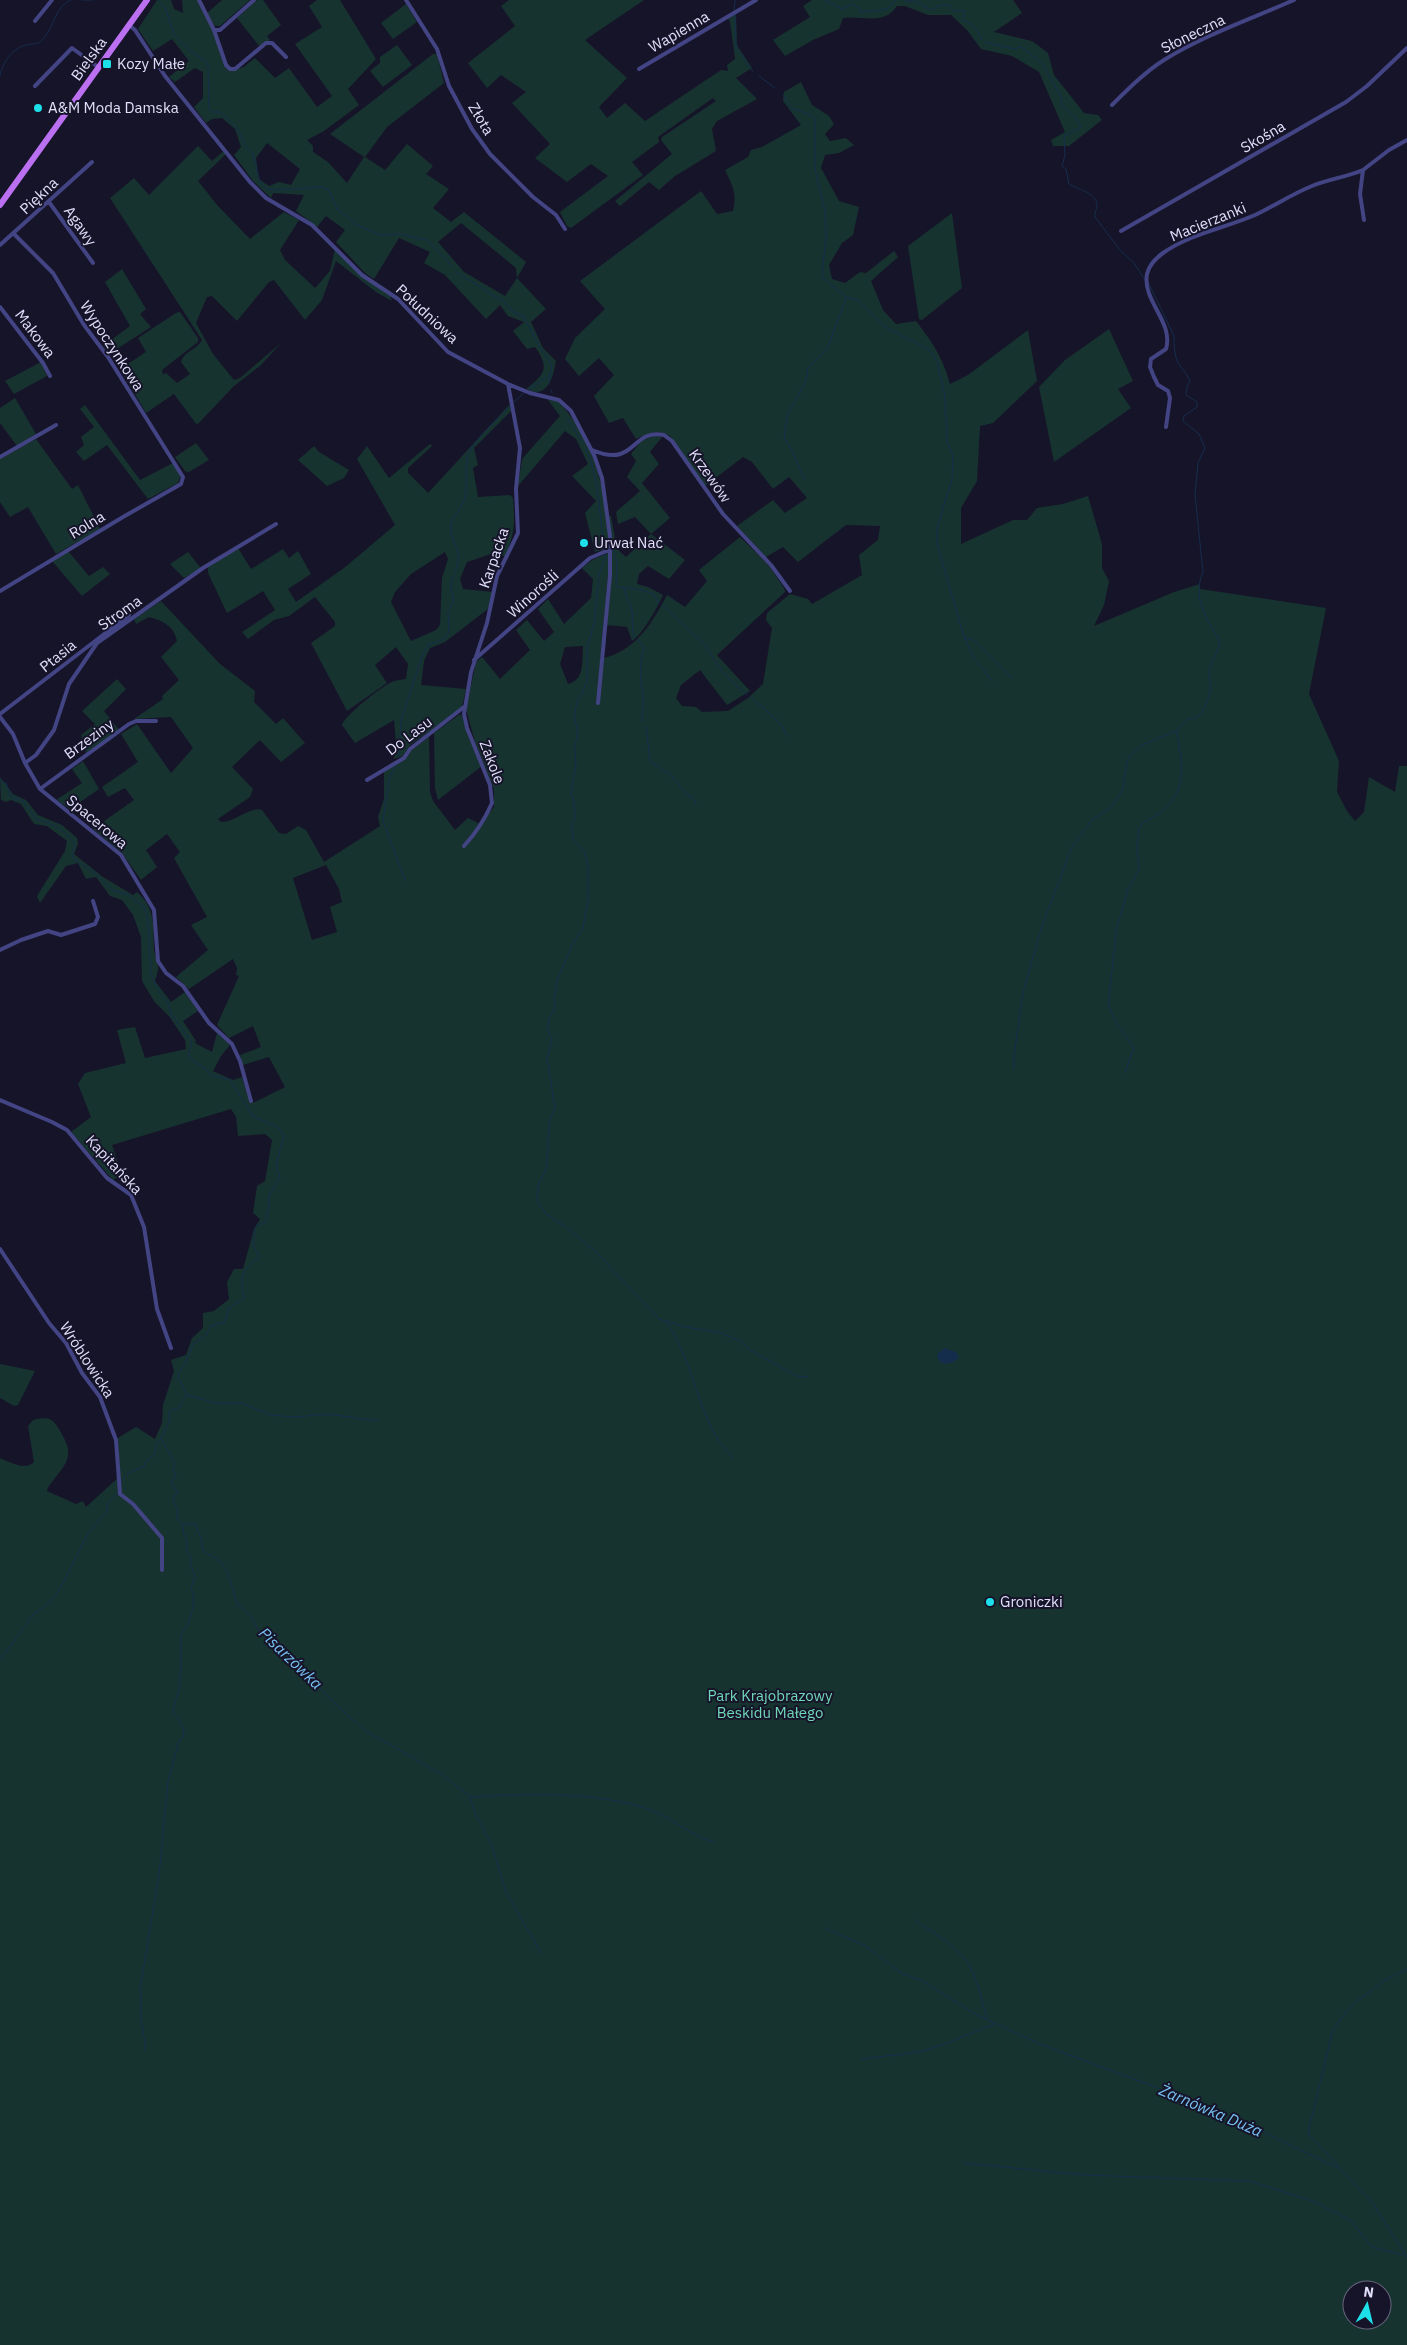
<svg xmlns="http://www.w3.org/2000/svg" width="1407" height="2345" font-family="'IBM Plex Sans',sans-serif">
	<rect width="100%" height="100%" fill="#161429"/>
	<path fill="#173330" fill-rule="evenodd" d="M157,0H171L174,9L183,13L182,0H197L213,31L225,67L229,71L244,67L255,58L275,78L289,68L317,107L332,96L295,44L322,27L309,6L317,0H340L376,59L348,89L359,105L324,131L307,140L313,146V152L328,162L347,183L364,157L330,134L433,54H437L444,83L387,127L365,157L385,170L407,144L433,166L426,174L449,189L433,208L451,222L464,212L526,262L517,278L546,309L531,322L543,348L556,361C553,378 547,400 526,389C545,374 550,368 535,347L527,349L513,331L524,322L508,316L500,305L486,319L445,275L424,263L430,252L399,238L374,279L365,273L336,242L345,230L326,216L317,227L296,211L304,195L273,193L271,198L253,181L234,155L241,147L235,129L222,118L212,119L206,123L194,107L203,98V72L195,68L175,82L169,77L189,61L172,39L153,51L138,29ZM267,143L300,169L291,185L279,182L269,186L259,179L256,158ZM461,223L516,268L517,278L505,296L464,272L438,242Z
		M222,0H250L220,26H215L206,14Z
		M257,0H263L281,25L267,36L270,40L260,47L237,18Z
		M509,0H644L585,40L627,78L599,107L607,118L625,103L645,121L721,70L728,71L727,65L735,59L730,21L728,19L736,14L737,45L752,68L736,78L757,99L717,121L712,129L716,151L675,176L659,190L649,182L620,206L615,201L672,154L661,140L662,137L716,101L713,98L658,137L659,142L632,162L643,175L571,228L567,226L560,212L608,176L591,164L567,182L535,158L550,144L512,103L526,92L501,75L487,88L468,63L515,26L501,6Z
		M812,0H1013L1022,13L994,32L1032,41L1048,53L1054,75L1084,113L1098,115L1102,120L1069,146H1053L1051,140L1065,132L1039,72L1012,56L981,49L967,30L951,15H928L905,6H897C884,26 862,15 843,18L839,29L813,40L785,56L773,40L810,17L803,6Z
		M406,4L417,22L393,39L381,23Z
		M397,45L412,65L383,87L370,71L380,63V57Z
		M801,82L812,105L829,116L834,124L825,134L830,141L846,138L854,145L839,153L825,155L821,168L839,201L859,207L853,235L842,243L829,265L832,279L845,283L860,272L866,273L894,251L898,257L871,281L883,310L896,324L916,321C933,343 943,358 950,384L968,375L1028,330L1037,381L993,423L980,426L977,481L961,508V544L1013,520H1027L1037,508L1063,504L1088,496L1102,544V568L1109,581L1104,605L1094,626L1174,592L1200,584V589L1326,608L1309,694L1339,761L1337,792L1347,811L1355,821L1364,812L1369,777L1395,792L1399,766H1407V2345H0V1458C10,1462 25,1471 34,1462L28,1426L33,1420C46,1417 52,1417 59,1429C72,1451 72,1458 55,1478C52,1482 48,1486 47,1491L76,1504L83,1501L86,1507L120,1476L118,1438L136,1427L155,1439L162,1423L163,1405L174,1371L171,1360L186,1355L192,1338L203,1328V1313L214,1311L229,1299L227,1282L234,1269H243L254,1229L260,1219L253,1213L257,1186L265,1181L272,1140L265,1134L238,1136L236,1117L231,1109L112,1145L122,1174L113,1180L71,1132L91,1117L78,1084L85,1073L126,1063L117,1030L135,1027L145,1058L186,1049L185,1040L169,1016L154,1001L142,981L141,937L133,915L122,900L110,896L96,877L86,879L78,863L66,866L40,903L37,896L65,851L67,841L47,826L34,824L21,804L11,800L6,802L1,800L0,777L13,794L26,800L38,815L62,825L77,838L78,844L74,854L103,877L133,895L137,892C156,908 153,927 154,950C155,956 158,961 158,966C159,970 156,977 155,981L171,1002L185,992L198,1011L183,1021L196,1041L195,1043L212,1052L217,1033L230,1045L221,1056L213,1071L233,1080L242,1077L250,1103L255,1102L285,1087L269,1057L243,1065L240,1055L261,1047L253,1026L229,1038L217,1025L239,976L236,975L237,968L233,959L189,989L176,977L208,950L191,925L207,917L174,858L180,852L167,834L146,850L157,867L141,880L122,853L93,829L134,800L125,788L108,797L102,787L138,762L121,734L137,724L171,773L193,748L171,717L134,719L163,699L162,696L179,680L161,657L177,641C174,626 163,621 149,617L136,624L134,619L161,601L220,664L255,691L254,702L276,724L283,718L305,743L281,762L260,740L232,767L253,789L250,797L218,819L221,822C236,822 247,807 262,810L279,833L286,834L298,826L306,830L324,862L380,826L378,817L384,799V771L429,737L430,792L433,801L455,830L468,818L480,824L494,807V789L475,742L466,709L476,662L482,657L500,679L530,650L516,630L527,620L544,641L554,632L538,609L548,599L564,624L591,598L593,579L582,568L592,560L608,553V575L598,686L601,685L604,658C636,650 652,623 667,595L685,607L707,581L699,570L740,537L767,563L784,588L785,592L717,655L750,691L727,705L700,670L681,685L676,698L682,706L696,707L702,712L728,711L748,698L763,684L772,628L766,620L767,613L790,594L808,599L812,604L862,575L859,555L878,540L880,526L846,525L798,562L783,547L766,557L737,526L773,500L785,513L807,498L789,477L773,489L752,462L743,457L705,486L670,436C657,429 649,433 636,439L623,418L609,423L594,396L614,375L599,358L579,376L565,359L575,338L605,309L580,281L701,191L717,214L733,211C737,194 733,186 725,170L748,157L751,150L762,147L801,125L783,101L784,92ZM583,646C582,661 585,680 568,684L560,664L565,647ZM326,865L339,889L342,902L330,907L337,932L312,940L293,878ZM1352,2290H1382V2320H1352Z
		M198,146L212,161L224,151L226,154L198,181L218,206L250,239L284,212L299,220L280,250L285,260L315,288L330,271L335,249L361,276L390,296L392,301L376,292L336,261L322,300L305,320L274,280L269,282L237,321L212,296L207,297L196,323L213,354L234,380L240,378L281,343L261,365L234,386L197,425L174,394L146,413L120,369L146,352L138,338L176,313L180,312L198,338V342L162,370L163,375L166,373L177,383L190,374L181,362C184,351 197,350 202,340L110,198L134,178L149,195Z
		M952,213L962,288L922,320L919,319L908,246Z
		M122,269L146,309L140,314L151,327L109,354L103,346L130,326L105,282Z
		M1109,329L1133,381L1118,389L1131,408L1054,462L1039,387L1065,360Z
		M41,362L47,376L14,394L5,381Z
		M15,398L36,434L17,446L0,423V408Z
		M548,400L558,401C595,440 608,496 609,548L595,552L585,513L596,501L572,476L588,464L576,439L565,431L518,486L522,459L560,416Z
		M510,404L511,411L474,448L478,465L473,468L478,497L510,495L513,498C515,523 515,533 505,557L497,552L467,562L460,579L463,589L492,592L488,609L445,642L430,648L424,661L421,685L466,689L462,707L455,713L410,745L403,756L394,759L396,743L394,720L355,743L342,725C344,716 384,684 394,681C397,680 402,680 406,679L408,664L396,647L375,665L387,683L347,711L311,643L335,626V622L315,597L289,616L274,620L248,639L242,632L275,610L263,591L227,613L208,573V567L238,548L251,569L283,549L289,558L298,551L311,574L288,589L296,602L344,568L395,525L357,459L367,446L389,478L430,444L432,446L408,468V473L428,493ZM445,552L448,559L442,578L440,625L436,630L411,641L391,602L395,592L411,574Z
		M85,405L140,480L173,463L181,475L178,483L148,499L107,445L84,461L76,452L84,445L81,437L94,427L80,409Z
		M654,436L662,437L650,452L659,464L642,483L670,518L651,534L685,560L669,579L648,566L639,574L637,584L648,587L663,595C657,608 643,634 632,641L627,627L607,625L612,559L609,516H611L617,549L626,557L651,534L635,517L618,524L616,512L640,491L627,477L636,461L631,454L642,440Z
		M36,439L72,489L78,485L100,529L56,554L28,507L10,517L0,502V459Z
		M196,443L209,460L189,472L185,471L175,457Z
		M314,446L319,452L349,470L344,478L327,486L298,460Z
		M68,551L89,576L103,567L110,574L82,596L52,561Z
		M188,552L200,567L199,570L184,578L170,564Z
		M117,679L126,689L104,711L119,730L86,753L81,735L95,724L82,711Z
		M460,714L462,716L469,739L482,766L438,800L435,788L434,733Z
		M83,761L99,789L70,809L56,800L82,783L72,769Z
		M0,1364L35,1371L18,1405L14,1406L0,1398Z"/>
	<path fill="#152d4c" d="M945,1348L956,1352L959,1358C952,1365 938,1367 937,1354Z"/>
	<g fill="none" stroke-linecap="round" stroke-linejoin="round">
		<path stroke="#152d4c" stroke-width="1" d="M82,0H93
			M159,0L166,10L174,35L193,53L205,61L208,66L209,109L212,112H220L237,128L246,147L253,154L260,182L267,189L273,190L323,187L329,190L337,209L357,225L380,235L399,234L427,240L452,266
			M825,0L842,9L852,4L859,8L860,12H863L887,9L896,0
			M904,0L918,2L930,10L942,5H948L954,11L964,10L963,21C973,22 978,32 982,40
			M734,10L735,0
			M735,15L736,47L753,72
			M985,42L1014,49L1021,47L1042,63L1062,98L1061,105L1075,117L1081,127L1064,136L1065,155L1062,166L1066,169L1069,184C1077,189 1097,193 1097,205C1097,210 1094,212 1095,217L1120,250L1134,263L1145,280
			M0,76C2,63 13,47 27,45C34,43 39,45 44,38C54,27 55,6 71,0
			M759,76L775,88
			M783,95L791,108L813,116L815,121V169L825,211L826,234L822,277L846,297L858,300L885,327L930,350L937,361L945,396L947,442L953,456L952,479L937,528V544L964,637L974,658L992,681
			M456,272L504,302L513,312L523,316L540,347L552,365L549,383
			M528,390L550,375
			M551,390L552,393
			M514,402L524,393
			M567,418L583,443
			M586,449L592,465L597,486L605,558L599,575L594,623L587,649V681L582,694L578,698L574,716L578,732L577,739L574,744L576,764L571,792L574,801L575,818L572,824L573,840L585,853L588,869V898L583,928L572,945L557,981L554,1000L555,1008L549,1018L548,1030L552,1040L547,1058L555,1108L550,1119L546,1169L538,1185L537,1200L545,1213L570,1230L597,1253L659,1319L686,1327L721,1333L740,1341L750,1350L797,1376L807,1377
			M805,479C796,465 795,452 784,438L787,416L806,381L808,368L828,347L846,298
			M602,541L609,546
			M613,550L617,562L616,587C632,589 640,588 655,595L658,603
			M624,588C625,595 628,600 631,607C634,614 630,626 635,638
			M662,605L704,644L725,675L747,695
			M965,637L975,641L1013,679
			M638,640H639L644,648C638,667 641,678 643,696C644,704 642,713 642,721L644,723
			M751,697L781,724L787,736
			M646,726L650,761L672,776L687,795L693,798L696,804
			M399,756L401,720L422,656L428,645L444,639L449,632L448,612L454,601C448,579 454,581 458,561C461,548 448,538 451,524C454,514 463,507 465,497C468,484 464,470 468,455C474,439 498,419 510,406
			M396,764L389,779L383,821L405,880
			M0,781L6,783L11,797L23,801L36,819C52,823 67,831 75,845L72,855L74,859L96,874L112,890L128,895L143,906L148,918L151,974L160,994L168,1003L171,1014L192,1043L188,1056C196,1064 205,1066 211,1075L230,1080L253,1116L279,1128L284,1136L277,1161V1169L280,1177L269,1196L268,1211L265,1222L257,1226C253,1232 255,1238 253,1245L259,1256L258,1259C241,1269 240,1280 244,1298L229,1308L225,1322L211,1326L206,1335L193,1344L186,1362L179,1372L178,1377L186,1393V1397L182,1401L180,1407L168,1412L170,1419L161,1439L175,1463L173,1470L176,1476L171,1482L177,1492L173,1500L178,1511L177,1517L182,1524H195L201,1538L203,1551C208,1555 215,1557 220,1562C233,1576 231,1590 238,1605L249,1614L259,1631L272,1638L329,1698L364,1730L443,1775L470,1797C527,1794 585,1791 642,1807C668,1814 688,1835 714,1842
			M1014,1069V1056L1023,992L1042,926L1072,847L1092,820L1111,807L1123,789L1127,761L1130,756L1142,745L1176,731L1187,719L1196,718C1205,709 1212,695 1210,682C1210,676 1208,673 1210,667C1213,658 1219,651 1220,641C1206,620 1192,597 1203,572L1195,495L1198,463L1205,448L1199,434L1183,421L1184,416L1197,407V402L1186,395L1187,387L1190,381C1187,374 1183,370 1179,364C1174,356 1174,345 1174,336L1149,284
			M1125,1072L1134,1048L1117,1024L1109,1007V1000L1116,931L1128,889L1139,870L1137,849L1139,827C1147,819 1157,816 1165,809C1188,786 1182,760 1176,731
			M666,1321C688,1353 694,1391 711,1427C716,1438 725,1448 733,1458
			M187,1395L216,1403H242L270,1415L295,1417L328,1414L378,1421
			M121,1482L127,1474L145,1466L146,1462L155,1454L157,1443L161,1439
			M0,1660L33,1615L52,1600L60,1589L88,1533L107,1512L108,1503L117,1494
			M470,1798L476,1815L492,1846L506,1892L541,1953
			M915,1920C932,1932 952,1943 965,1959C977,1974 981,2000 987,2018
			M825,1928L865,1946L903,1974L921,1980L977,2015L1040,2044L1217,2110L1340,2169L1373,2204L1407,2257
			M145,2051C146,2039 142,2030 141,2019C140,2009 142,2000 140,1990L159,1875L168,1781L179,1740L183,1738L184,1728L173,1712C174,1702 179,1693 180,1682C182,1665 179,1650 181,1634C189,1625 198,1602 191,1589L195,1576L190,1564L191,1557L186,1549L187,1540L184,1535L182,1524
			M861,2059L919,2052L948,2043L994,2024
			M964,2163L1084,2175L1249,2181L1313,2201L1350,2220L1372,2247L1403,2255
			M1339,2167L1308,2133L1333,2029L1352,2005L1385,1980L1407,1969"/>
		<path stroke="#434484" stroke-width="4" d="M199,0L214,30L226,65L230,69H235L266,43H272L286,57
			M406,0L437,49L449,86L472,129L490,154L533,197L556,215L565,229
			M35,21L52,0
			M129,25L135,30L165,76L250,182L266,198L312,225L362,275L398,299L448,352L508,384L530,393L559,400L571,411L594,455L602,478L610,536V575L598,703
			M214,30H220L254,0
			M639,69L756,0
			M35,86L72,48L98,67
			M1112,105C1128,89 1145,72 1164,60C1204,35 1251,19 1294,0
			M49,202L93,263
			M1364,220L1360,194L1363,170L1389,150L1407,140
			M1121,231L1346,102L1367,86L1407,48
			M0,245L92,162
			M0,307L43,363L50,376
			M1166,427L1170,398L1168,391L1158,385L1154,377L1150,367L1151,359L1166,349C1174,322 1142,301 1147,274C1149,265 1156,258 1163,253C1190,234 1225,228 1255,215C1274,206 1292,194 1312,186C1329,179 1347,177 1363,170
			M592,450C637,469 630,428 664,435L672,441L723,514L771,565L790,591
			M0,457L56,425
			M0,591L123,517L181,484L183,477L108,357L84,325L53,273L14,234
			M474,660L590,558L611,549
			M0,714L129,615
			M0,717L13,734L25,763L40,789L121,855L154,910L158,961L166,973L183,986L209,1023L232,1044L240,1061L251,1101
			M25,763L36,755L54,730L69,684L97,643L203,568L276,524
			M367,780L404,758L410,749L464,707
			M40,789L129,724L136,721H156
			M464,846C476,833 485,819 492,803L490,785L467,728L464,714L471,672L487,623L497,576L518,533L516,489L520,448L508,384
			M0,950L21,940L48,931L61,935L95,924L98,917L93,901
			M0,1100L52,1122L67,1130L107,1178L131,1195L144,1227L157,1309L171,1348
			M0,1249L49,1323L66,1343L82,1373L100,1397L116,1440L120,1494L133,1504L162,1538V1570"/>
		<path stroke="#ba70f1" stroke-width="6" d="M0,205L147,0"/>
	</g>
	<g fill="#1de0ea" stroke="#161429" stroke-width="2">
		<rect x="102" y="59" width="10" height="10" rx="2.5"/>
		<circle cx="38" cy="108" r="5"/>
		<circle cx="584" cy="543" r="5"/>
		<circle cx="990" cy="1602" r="5"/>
	</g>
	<g text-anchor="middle" stroke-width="4" stroke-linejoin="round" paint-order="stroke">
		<g font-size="15" fill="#e1dffc" stroke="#161429">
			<text transform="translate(679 32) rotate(-30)" y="5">Wapienna</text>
			<text transform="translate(1193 34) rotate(-26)" y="5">Słoneczna</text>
			<text transform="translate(89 59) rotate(-54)" y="5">Bielska</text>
			<text transform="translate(481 119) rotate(59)" y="5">Złota</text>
			<text transform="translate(1263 137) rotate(-30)" y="5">Skośna</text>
			<text transform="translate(39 196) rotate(-43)" y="5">Piękna</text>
			<text transform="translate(1208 222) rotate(-22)" y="5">Macierzanki</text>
			<text transform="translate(80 226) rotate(55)" y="5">Agawy</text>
			<text transform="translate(427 314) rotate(43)" y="5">Południowa</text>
			<text transform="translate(35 334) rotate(53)" y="5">Makowa</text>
			<text transform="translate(112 346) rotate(57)" y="5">Wypoczynkowa</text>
			<text transform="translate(710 476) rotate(55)" y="5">Krzewów</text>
			<text transform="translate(87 525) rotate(-31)" y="5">Rolna</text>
			<text transform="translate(494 558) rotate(-71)" y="5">Karpacka</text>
			<text transform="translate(533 594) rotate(-42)" y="5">Winorośli</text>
			<text transform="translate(120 613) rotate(-35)" y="5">Stroma</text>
			<text transform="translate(58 656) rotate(-39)" y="5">Ptasia</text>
			<text transform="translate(409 736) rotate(-37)" y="5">Do Lasu</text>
			<text transform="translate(89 739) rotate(-36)" y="5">Brzeziny</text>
			<text transform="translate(492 762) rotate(69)" y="5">Zakole</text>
			<text transform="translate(97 822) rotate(40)" y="5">Spacerowa</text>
			<text transform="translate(114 1165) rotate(47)" y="5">Kapitańska</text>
			<text transform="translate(87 1360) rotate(57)" y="5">Wróblowicka</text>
		</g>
		<g font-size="15" fill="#e1dffc" stroke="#161429" text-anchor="start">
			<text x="117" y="69">Kozy Małe</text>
			<text x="48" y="113">A&amp;M Moda Damska</text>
			<text x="594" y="548">Urwał Nać</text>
			<text x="1000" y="1607">Groniczki</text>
		</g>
		<g font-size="15" fill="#70d7b8" stroke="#161429">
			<text x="770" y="1701">Park Krajobrazowy<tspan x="770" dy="17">Beskidu Małego</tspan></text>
		</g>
		<g font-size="16" font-style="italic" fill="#77c0f2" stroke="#161429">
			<text transform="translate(291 1658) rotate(44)" y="6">Pisarzówka</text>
			<text transform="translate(1211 2110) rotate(23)" y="6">Żarnówka Duża</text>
		</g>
	</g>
	<g transform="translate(1367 2305) rotate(8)"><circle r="24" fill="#161429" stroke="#67657d"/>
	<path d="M0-4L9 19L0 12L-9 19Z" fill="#1de0ea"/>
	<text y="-8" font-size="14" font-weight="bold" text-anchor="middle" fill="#e1dffc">N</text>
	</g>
</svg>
